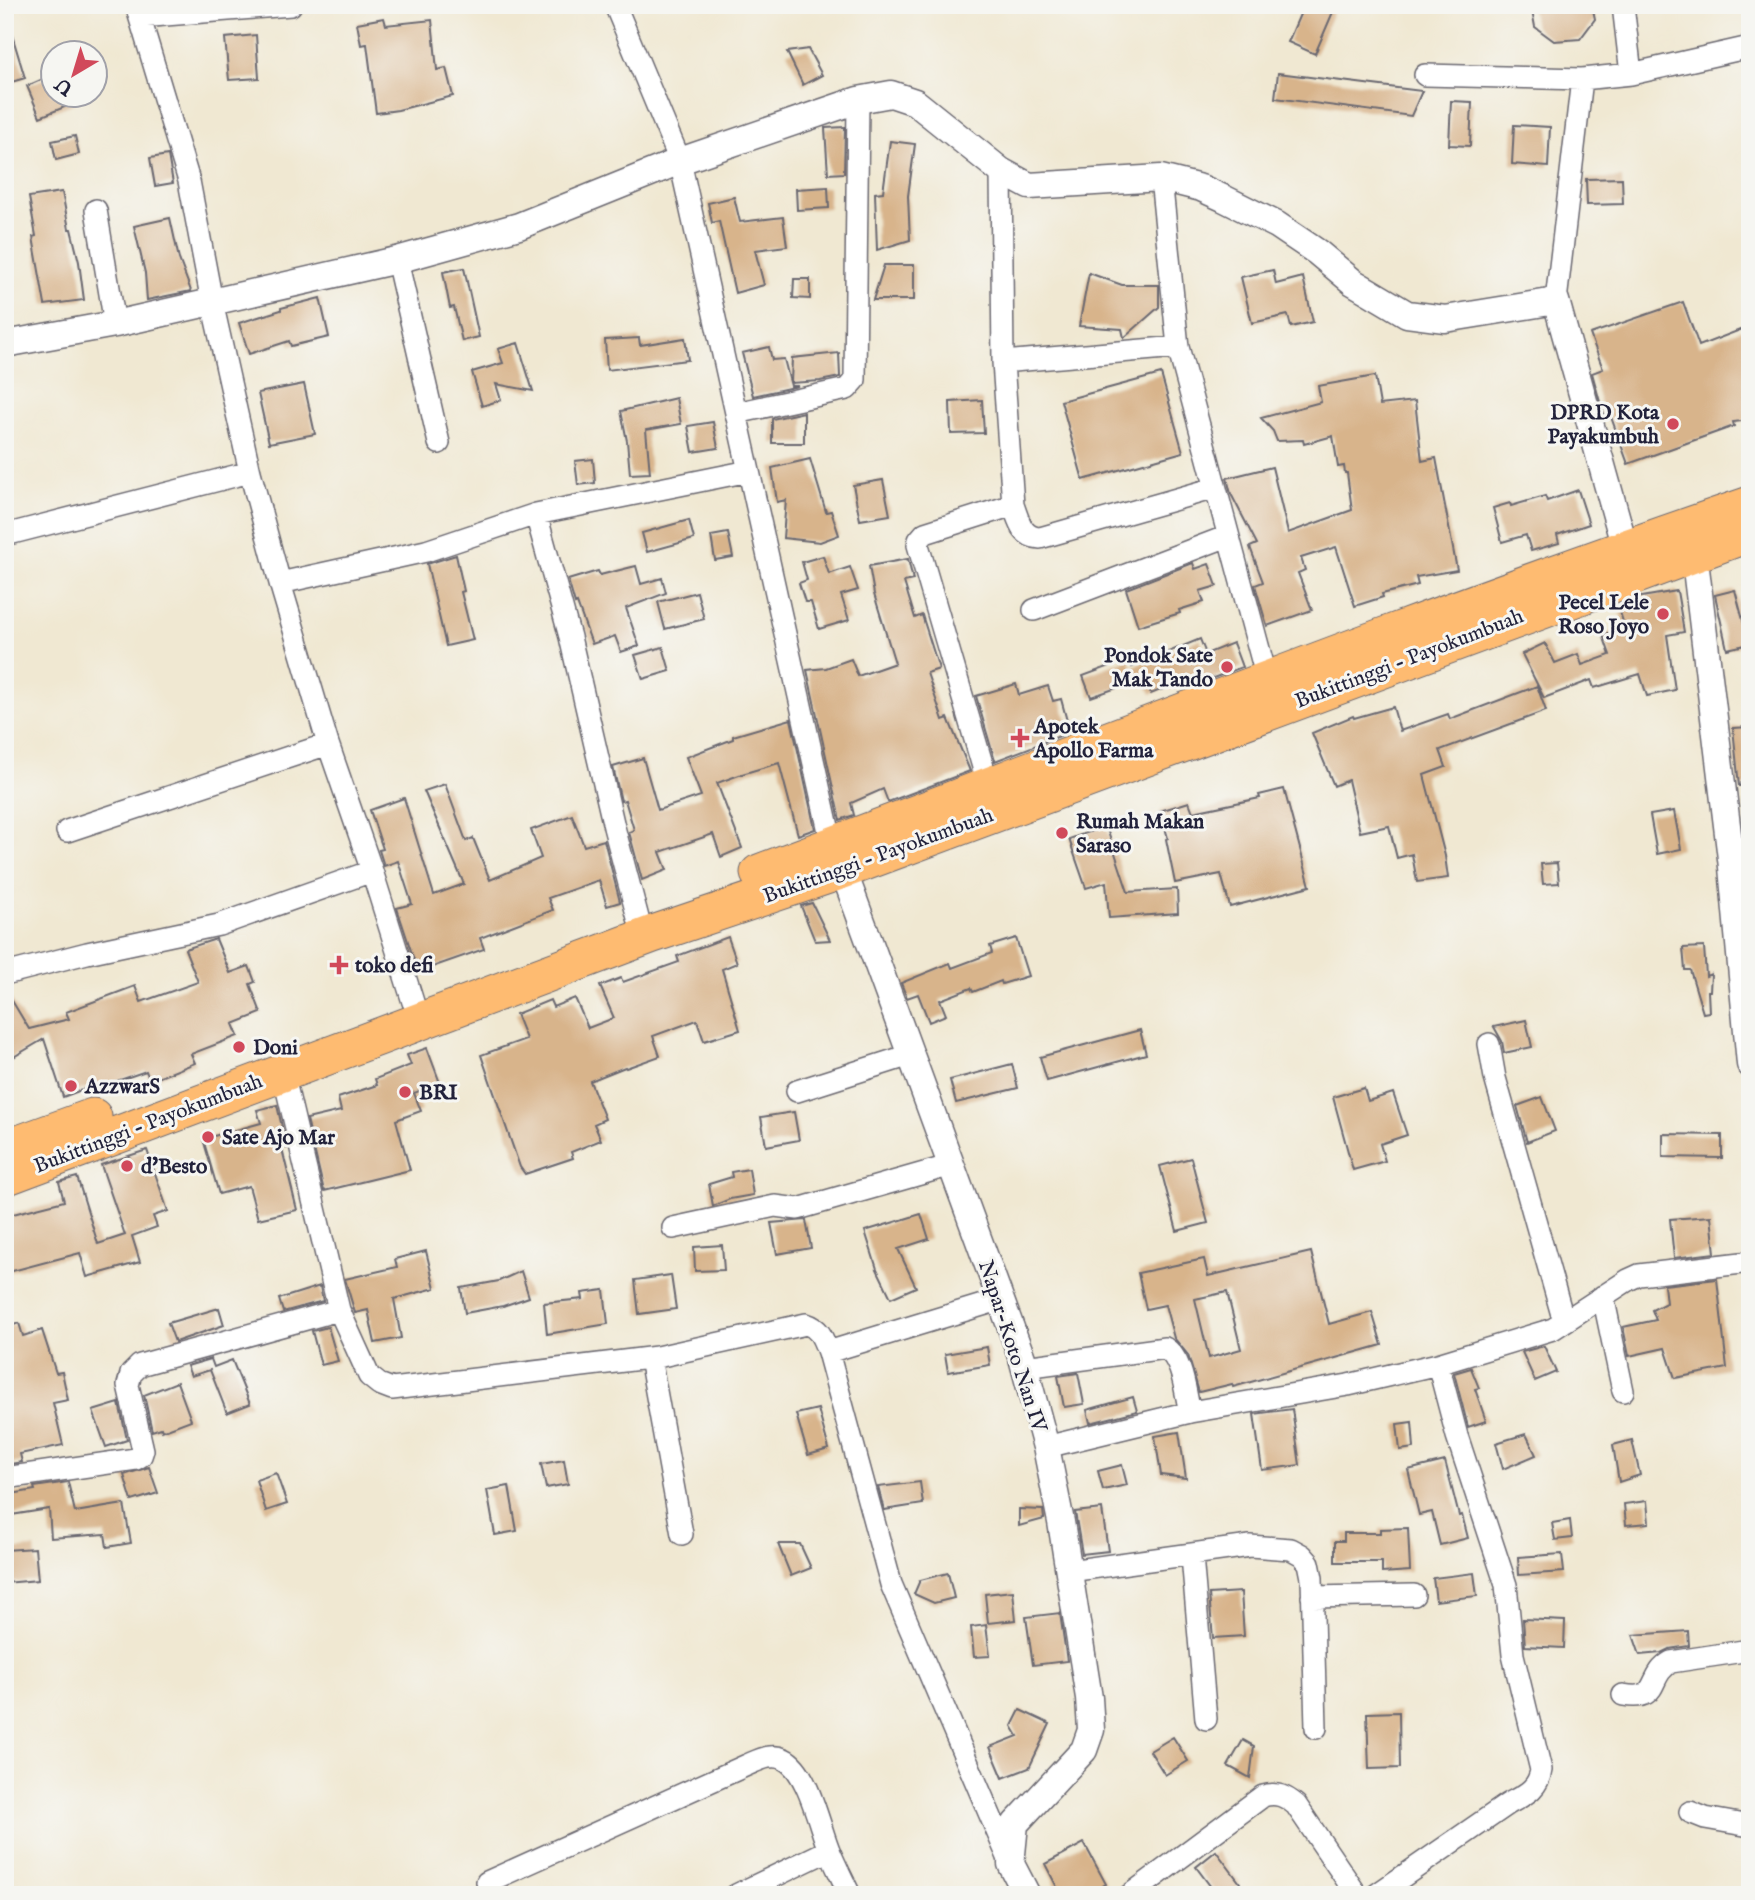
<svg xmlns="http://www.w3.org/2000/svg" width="1755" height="1900" font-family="'IM FELL English',serif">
	<rect width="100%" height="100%" fill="#f6f6f2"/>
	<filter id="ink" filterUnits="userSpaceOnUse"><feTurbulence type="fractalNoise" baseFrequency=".0143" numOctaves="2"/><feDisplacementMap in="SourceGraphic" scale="14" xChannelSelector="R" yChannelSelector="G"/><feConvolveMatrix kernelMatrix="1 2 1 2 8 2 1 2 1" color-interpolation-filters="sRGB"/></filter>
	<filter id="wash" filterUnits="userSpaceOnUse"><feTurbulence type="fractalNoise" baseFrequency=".00686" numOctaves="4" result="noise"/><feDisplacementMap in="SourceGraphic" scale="28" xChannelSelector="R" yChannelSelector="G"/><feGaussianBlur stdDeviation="1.57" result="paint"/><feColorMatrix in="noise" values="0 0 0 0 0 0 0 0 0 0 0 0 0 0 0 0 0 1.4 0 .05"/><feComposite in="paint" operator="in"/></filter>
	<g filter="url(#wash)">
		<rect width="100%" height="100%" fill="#f0e8d2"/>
		<g id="blocks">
			<path fill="#d8b48b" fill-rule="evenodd" d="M1304,5H1336L1315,54L1288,42Z
				M1531,5H1592L1595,19L1580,39L1554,41L1535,27Z
				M384,18L386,25L432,20L437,70L446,68L453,96L398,110L376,113L367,44L361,45L357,23Z
				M9,25L25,78L5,84V26Z
				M256,35L259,78L229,80L225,38Z
				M808,49L822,75L803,85L787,52Z
				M1278,73L1397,88L1422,91L1411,116L1275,98Z
				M52,75V94L94,95L40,117L27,86Z
				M1451,101L1472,102L1470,146L1449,145Z
				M1514,125L1550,127L1548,167L1512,164Z
				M845,127L844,173L828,174L825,128Z
				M75,136L79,154L56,160L52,141Z
				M890,141L915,144L908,196L910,240L877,250L875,193L883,192Z
				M168,155L173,183L155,186L150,158Z
				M1622,178L1623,204L1587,205L1586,179Z
				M828,187L829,208L797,210L796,189Z
				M62,192L69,229H71L79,262L84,300L45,305L33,237L36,236L29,197Z
				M734,197L740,222L783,217L787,246L755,250L764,285L735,293L719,221L712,223L708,203Z
				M170,218L179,259L191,291L147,300L145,273L134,226Z
				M884,265H914V300H873Z
				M464,268L479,337L462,341L454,307L450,308L443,272Z
				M1273,270L1276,284L1303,277L1313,322L1291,327L1288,315L1252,323L1241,277Z
				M1089,273L1122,285H1159V307L1124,338L1122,329L1079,326Z
				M794,279H810V299L793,298Z
				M320,298L329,337L291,346L289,341L249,354L239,323L281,310V308Z
				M1683,302L1699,346L1745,328L1750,339V420L1733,422L1734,426L1628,464L1611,417L1606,419L1600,402L1592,373L1603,369L1590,334Z
				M639,338L640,345L685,338L688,360L607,370L605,340Z
				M518,343L533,391L496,384L501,400L482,406L472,372L503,363L498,349Z
				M769,347L772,360L784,359L791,386H798L753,396L742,353Z
				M839,353L840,377L820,381L791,383L792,358Z
				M1161,374L1183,452L1083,480L1061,401Z
				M1375,376L1380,405L1415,401L1422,461L1436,458L1457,570L1416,577L1418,585L1382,594L1383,597L1355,606L1336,547L1301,558L1305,570L1298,573L1312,610L1267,626L1255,585L1263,582L1250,547L1257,544L1231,494L1227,478L1272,467L1288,533L1352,510L1347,473H1345L1344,466L1338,467L1333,436L1304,444L1303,440L1277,441L1273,431L1261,418L1321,402L1318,386Z
				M304,384L315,434L269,443L258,393Z
				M676,398L681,424L646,430L650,473L630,474L627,441L621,411Z
				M982,400L984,433L951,434L950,402Z
				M804,412V443H772V419Z
				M713,422L718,448L693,452L688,426Z
				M593,459L595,483L578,485L575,461Z
				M810,459L826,512L831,511L839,535L820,542L783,538L786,500L777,502L772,468Z
				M883,480L890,515L860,520L853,485Z
				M1578,490L1589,524L1557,535L1559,543L1531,551L1526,535L1502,542L1493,508L1510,503L1511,506L1545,496L1547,501Z
				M689,520L694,539L647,552L642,533Z
				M728,533L733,557L715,560L711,536Z
				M456,555L464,591L461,592L473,640L446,646L427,564Z
				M823,556L829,574L850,567L858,590L841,595L849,620L819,629L811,602H805L799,583L807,580L802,562Z
				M908,559L913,580L904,582L915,618L922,615L939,669L927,673L943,720L948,718L970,771L888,802L883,789L851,803L854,815L840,820L807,670L826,668L851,659L858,676L895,663L874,594L869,566Z
				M1193,563L1195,569L1209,564L1217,586L1200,591L1204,602L1179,610L1180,613L1138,626L1126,589Z
				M636,566L641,584L662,578L666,593L626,608L639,646L621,652L615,636L592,644L577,603L575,604L568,580L598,571L600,575Z
				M1735,590L1745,628L1750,629V644L1727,649L1715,595Z
				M1677,591L1684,632L1667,635L1675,690L1647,696L1640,674L1594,688L1591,680L1544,698L1522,654L1545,643L1555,663L1578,654L1582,665L1610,655L1603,635L1625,628L1619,609L1637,604L1636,598Z
				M697,592L704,619L665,629L658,602Z
				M1200,639L1206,654L1233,643L1242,667L1195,685L1192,677L1151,694L1145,678L1091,697L1083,676L1129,659L1132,667Z
				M663,647L670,671L643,679L635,655Z
				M1016,684L1019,695L1048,686L1053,701L1061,699L1070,732L995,761L976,696Z
				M1537,686L1546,711L1440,750L1446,767L1424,775L1445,856L1448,878L1417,882L1412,854L1397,858L1389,826L1360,832L1348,780L1334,786L1312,733L1353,716L1354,718L1393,707L1400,731L1448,714L1450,719Z
				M791,719L815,829L798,835L779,763L742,774L717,783L742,848L721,857L713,834L660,852L667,870L642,880L629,832L634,830L625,800L621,801L613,767L643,758L658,810L701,796L686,757L733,739V736Z
				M1750,727V786H1739L1733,728Z
				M445,784L466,841L473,838L490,880L541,858L531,830L572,815L584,846L604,840L620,902L607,906L599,880L548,898L553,910L480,938L484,949L418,972L397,908L412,904L398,861L384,866L379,850L383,849L370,810L404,798L434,895L464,884L424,791Z
				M1284,789L1310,886L1230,907L1221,874L1175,883L1166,839L1168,838L1160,811L1189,802L1193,812L1260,798L1259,795Z
				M1674,811L1681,849L1657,854L1650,815Z
				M1106,826L1128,892L1177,889L1178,913L1109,918L1106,882L1086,888L1069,839Z
				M1557,863L1559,883L1543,884L1541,864Z
				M812,903L830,940L815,941L801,906Z
				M728,937L737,963L722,969L740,1030L704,1041L697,1020L653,1036L660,1056L626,1068L625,1067L590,1081L605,1119L594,1124L601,1140L571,1152L573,1158L525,1174L520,1167L481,1055L526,1039L516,1014L550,1000L553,1007L575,998L588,1028L614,1018L600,986L621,978L623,982L679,962L677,956Z
				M1016,938L1028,976L1002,984L1001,981L973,992L971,988L940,1000L946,1015L929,1022L918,994L907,998L901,983L950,963L952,968L992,953L990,946Z
				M216,939L230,973L249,966L255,982L250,984L261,1013L233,1024L238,1036L191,1054L195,1063L150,1081L146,1071L88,1091L87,1088L63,1097L44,1039L5,1062V989L29,1029L69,1019L66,1012L135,986L141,1002L198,982L185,949Z
				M1704,947L1706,976L1711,974L1710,991H1708L1709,1012L1703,1013L1690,970H1685L1683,948Z
				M1526,1020L1532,1047L1504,1053L1502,1041L1494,1027Z
				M1140,1030L1146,1054L1047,1081L1040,1057Z
				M427,1048L440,1083L414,1093L421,1111L396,1120L410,1170L324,1191L307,1119L341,1111L338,1098L377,1085L375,1079L411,1065L407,1055Z
				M1012,1064L1018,1088L956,1103L950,1080Z
				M1364,1088L1368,1101L1393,1093L1407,1135L1380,1144L1385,1161L1353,1170L1333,1097Z
				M1542,1097L1555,1131L1527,1142L1517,1106Z
				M277,1105L287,1149L279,1137L297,1210L258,1219L249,1186L219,1194L203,1139L261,1123L257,1110Z
				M794,1112L799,1140L766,1146L761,1117Z
				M1663,1134L1722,1135V1158L1663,1157Z
				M147,1150L168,1211L153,1216L157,1227L132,1236L140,1262L87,1277L80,1253L5,1273V1216L64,1201L59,1182L77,1177L98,1244L125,1235L101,1165Z
				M1191,1158L1208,1223L1177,1231L1160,1166Z
				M749,1169L753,1195L730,1199L713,1206L709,1184L732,1177L731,1172Z
				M921,1214L929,1239L898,1249L916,1287L891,1298L877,1269L865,1231Z
				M1711,1216L1715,1253L1674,1258L1670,1219Z
				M806,1220L811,1248L777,1254L771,1223Z
				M722,1245L724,1270L695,1271L694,1247Z
				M426,1251L435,1288L394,1299L401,1338L375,1343L368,1310L355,1313L345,1279L397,1267L395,1259Z
				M1311,1252L1329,1324L1372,1312L1382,1345L1233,1387L1232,1384L1199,1392L1188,1355L1174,1338L1165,1305L1146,1309L1138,1273L1204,1259L1208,1276ZM1227,1292L1241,1349L1209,1358L1195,1299Z
				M521,1271L529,1297L503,1306L465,1313L461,1288L499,1281Z
				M671,1275L676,1309L639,1314L635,1280Z
				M1717,1279L1727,1368L1675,1378L1665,1348L1629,1356L1623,1327L1656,1320L1652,1310L1666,1303L1664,1285Z
				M320,1286L323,1301L283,1312L279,1299Z
				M604,1290L608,1324L547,1334L544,1303L583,1299L582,1293Z
				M219,1308L224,1325L175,1342L168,1323Z
				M19,1323L23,1336L42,1330L56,1373L62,1372L68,1400L53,1403L63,1445L20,1454L22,1462L5,1465V1328Z
				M328,1327L338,1361L321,1365L312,1331Z
				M1544,1346L1556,1372L1535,1381L1522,1352Z
				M987,1347L990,1365L948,1372L945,1354Z
				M211,1359L214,1367L232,1360L250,1404L227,1413L210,1370L191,1376L187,1366Z
				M1471,1368L1479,1388L1475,1389L1486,1421L1468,1427L1454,1373Z
				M1078,1373L1084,1404L1064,1407L1058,1376Z
				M177,1382L191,1420L162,1431L161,1428L152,1431L144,1395Z
				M1133,1397L1137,1411L1090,1423L1087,1410Z
				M119,1403L127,1440L106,1447L93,1411Z
				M818,1409L829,1449L808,1455L796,1414Z
				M1292,1409L1300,1465L1262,1470L1254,1414Z
				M1412,1422L1414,1448L1400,1450L1397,1424Z
				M1179,1432L1186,1478L1161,1475L1155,1436Z
				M1526,1434L1536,1455L1503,1469L1496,1443Z
				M1632,1440L1640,1475L1619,1482L1613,1445Z
				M564,1460L568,1484L546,1488L541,1464Z
				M1445,1461L1459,1516L1462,1515L1468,1538L1440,1545L1432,1512L1419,1515L1408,1470Z
				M1122,1465L1127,1485L1103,1490L1098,1471Z
				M149,1467L158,1493L132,1501L124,1475Z
				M276,1473L287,1504L266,1511L256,1480Z
				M68,1482L75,1512L124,1504L131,1543L107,1547L105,1534L51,1538L49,1509L5,1516V1495L35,1490L34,1487Z
				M920,1482L923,1504L884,1510L878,1487Z
				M509,1486L517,1531L495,1535L487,1490Z
				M1647,1501L1649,1523L1626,1525L1624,1504Z
				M1019,1509L1043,1510L1044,1519L1019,1526Z
				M1102,1509L1108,1551L1082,1554L1075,1512Z
				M1570,1520L1572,1538L1555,1540L1552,1523Z
				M1408,1528L1410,1571L1382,1573V1562H1335V1541H1344V1533H1380V1529Z
				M778,1544H800L811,1568L791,1576Z
				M35,1548L38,1580L5,1583V1550Z
				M1562,1554L1564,1572L1519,1575L1518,1557Z
				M948,1573L954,1598L934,1603L914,1594L920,1580Z
				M1474,1573L1477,1596L1436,1601L1433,1578Z
				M1013,1591L1016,1620L988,1623L985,1594Z
				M1241,1592L1244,1636L1213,1638L1209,1594Z
				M1060,1613L1067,1661L1033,1665L1026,1617Z
				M1523,1619L1565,1621L1564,1648L1525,1646Z
				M986,1625L990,1656L974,1657L971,1627Z
				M1688,1631L1689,1646L1669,1649L1661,1653L1640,1655L1633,1635Z
				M1020,1710L1050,1724L1029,1768L1003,1778L990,1747L1018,1736L1012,1726Z
				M1399,1712L1400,1768L1369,1769L1367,1713Z
				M1173,1737L1188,1761L1165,1775L1150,1751Z
				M1243,1740L1254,1746L1250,1778L1228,1766Z
				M1084,1843L1106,1884L1087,1895H1061L1045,1864Z
				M1216,1851L1240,1883L1232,1895H1217L1196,1867Z"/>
		</g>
	</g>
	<g filter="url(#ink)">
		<use href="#blocks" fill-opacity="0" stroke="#6a6770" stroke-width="2"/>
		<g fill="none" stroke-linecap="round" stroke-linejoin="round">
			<defs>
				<path id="minor" d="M136,5L189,181L212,302L250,472L280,583L328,744L372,871L413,1002
					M615,5L680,161L832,845
					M1623,5L1631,74
					M140,17L291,5
					M1425,75L1582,79
					M1161,178L1178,347L1267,679
					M96,210L115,324
					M397,260L439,443
					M1556,301L1582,79L1631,74L1750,47
					M1003,362L1178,347
					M736,413L847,389L855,380L858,100
					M1013,505C1019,520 1021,537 1040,538L1215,488
					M536,514L570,637L614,827L638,918
					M5,535L250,472
					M280,583L426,551L536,514L749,471
					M1034,610L1228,536
					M988,784L918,545L919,540L925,533L1013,505L1003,362L1001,171
					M67,831L328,744
					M5,974L87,953L219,925L372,871
					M1489,1044L1495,1078L1564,1322
					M283,1073L339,1310L369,1376L379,1384L392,1389L657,1357L806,1324C820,1328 823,1339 828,1352L891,1584L1011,1864
					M797,1091L910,1055
					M673,1228L775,1206L798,1209L952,1165
					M1603,1296L1623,1391
					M828,1352L999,1300
					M657,1357L652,1363V1369L682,1534
					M1025,1367L1165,1348C1183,1359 1185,1393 1190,1412
					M1046,1447L1190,1412L1348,1385L1438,1364L1553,1329L1628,1280L1639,1275L1750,1262
					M5,1478L136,1459L141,1456L143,1450L128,1385L131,1374L140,1365L339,1310
					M1192,1556L1206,1719
					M1069,1571L1250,1546L1291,1549L1302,1555L1309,1563L1312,1578L1316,1728
					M1312,1597L1414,1595
					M1623,1695C1662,1702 1646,1676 1671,1662L1750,1650
					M1690,1812L1705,1818L1750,1826
					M487,1882L747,1765C759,1760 771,1753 784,1759C808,1770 819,1826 829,1850C835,1865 843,1880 850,1895
					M736,1895L829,1850
					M1130,1895L1263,1796C1277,1792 1285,1796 1296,1805L1357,1895
					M1376,1895L1508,1804C1524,1795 1538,1790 1541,1770L1513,1655L1506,1585L1457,1436L1438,1364"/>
				<path id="tertiary" d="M5,344L115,324L397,260L519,226L680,161L858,100L891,94L915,102L1001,171L1029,186L1161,178L1201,188L1223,198L1277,225L1317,252L1353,282L1407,314L1445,319L1556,301L1625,548
					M1694,552L1732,867L1750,1064
					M843,870L1022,1358L1046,1447L1061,1522L1089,1698L1091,1730L1084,1750L1015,1824L1011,1864L1027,1895"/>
				<path id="trunk" d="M759,873C1089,749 1416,619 1750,505
					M5,1149L93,1117
					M5,1177L653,934L843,870L1750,533"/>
			</defs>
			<use href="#minor" stroke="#6a6770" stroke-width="24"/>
			<use href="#tertiary" stroke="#6a6770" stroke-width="29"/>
			<use href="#trunk" stroke="#6a6770" stroke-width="39"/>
			<use href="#minor" stroke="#fff" stroke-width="21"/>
			<use href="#tertiary" stroke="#fff" stroke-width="26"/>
			<use href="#trunk" stroke="#febb71" stroke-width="37"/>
		</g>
	</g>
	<g fill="#d1495b" stroke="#f6f6f2" stroke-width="2.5">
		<circle cx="1673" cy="424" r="7"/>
		<circle cx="1663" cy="614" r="7"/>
		<circle cx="1227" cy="667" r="7"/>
		<path d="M1016.5 727.5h7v7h7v7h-7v7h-7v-7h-7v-7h7z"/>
		<circle cx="1062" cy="833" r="7"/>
		<path d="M335.5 954.5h7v7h7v7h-7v7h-7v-7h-7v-7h7z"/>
		<circle cx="239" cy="1047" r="7"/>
		<circle cx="71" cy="1086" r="7"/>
		<circle cx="405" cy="1092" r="7"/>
		<circle cx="208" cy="1137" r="7"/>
		<circle cx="127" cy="1166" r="7"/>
	</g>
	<g text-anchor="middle" stroke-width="6" stroke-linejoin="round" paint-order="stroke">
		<g font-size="21" font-weight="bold" fill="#22223b" stroke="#f6f6f2" text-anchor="start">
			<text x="1659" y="419" text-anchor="end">DPRD Kota<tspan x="1659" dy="24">Payakumbuh</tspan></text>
			<text x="1649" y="609" text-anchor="end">Pecel Lele<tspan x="1649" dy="24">Roso Joyo</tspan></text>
			<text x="1213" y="662" text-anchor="end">Pondok Sate<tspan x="1213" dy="24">Mak Tando</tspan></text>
			<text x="1034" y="733">Apotek<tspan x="1034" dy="24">Apollo Farma</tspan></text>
			<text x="1076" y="828">Rumah Makan<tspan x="1076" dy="24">Saraso</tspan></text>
			<text x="355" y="972">toko defi</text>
			<text x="253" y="1054">Doni</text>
			<text x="85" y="1093">AzzwarS</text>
			<text x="419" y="1099">BRI</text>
			<text x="222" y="1144">Sate Ajo Mar</text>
			<text x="141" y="1173">d'Besto</text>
		</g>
		<g font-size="21" fill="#22223b" stroke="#f6f6f2">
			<text transform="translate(1409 658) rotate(-21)" y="7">Bukittinggi - Payokumbuah</text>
			<text transform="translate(878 855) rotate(-20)" y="7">Bukittinggi - Payokumbuah</text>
			<text transform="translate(148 1123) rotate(-21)" y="7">Bukittinggi - Payokumbuah</text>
			<text transform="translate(1013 1346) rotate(72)" y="7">Napar-Koto Nan IV</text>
		</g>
	</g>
	<rect width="1755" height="1900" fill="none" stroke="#f6f6f2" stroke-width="28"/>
	<g transform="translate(74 74) rotate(218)"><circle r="33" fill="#f6f6f2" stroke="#a1a1a9" stroke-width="2"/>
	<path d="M0-5L12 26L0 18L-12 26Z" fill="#d1495b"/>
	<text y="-10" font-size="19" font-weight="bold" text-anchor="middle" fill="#22223b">U</text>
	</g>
</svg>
